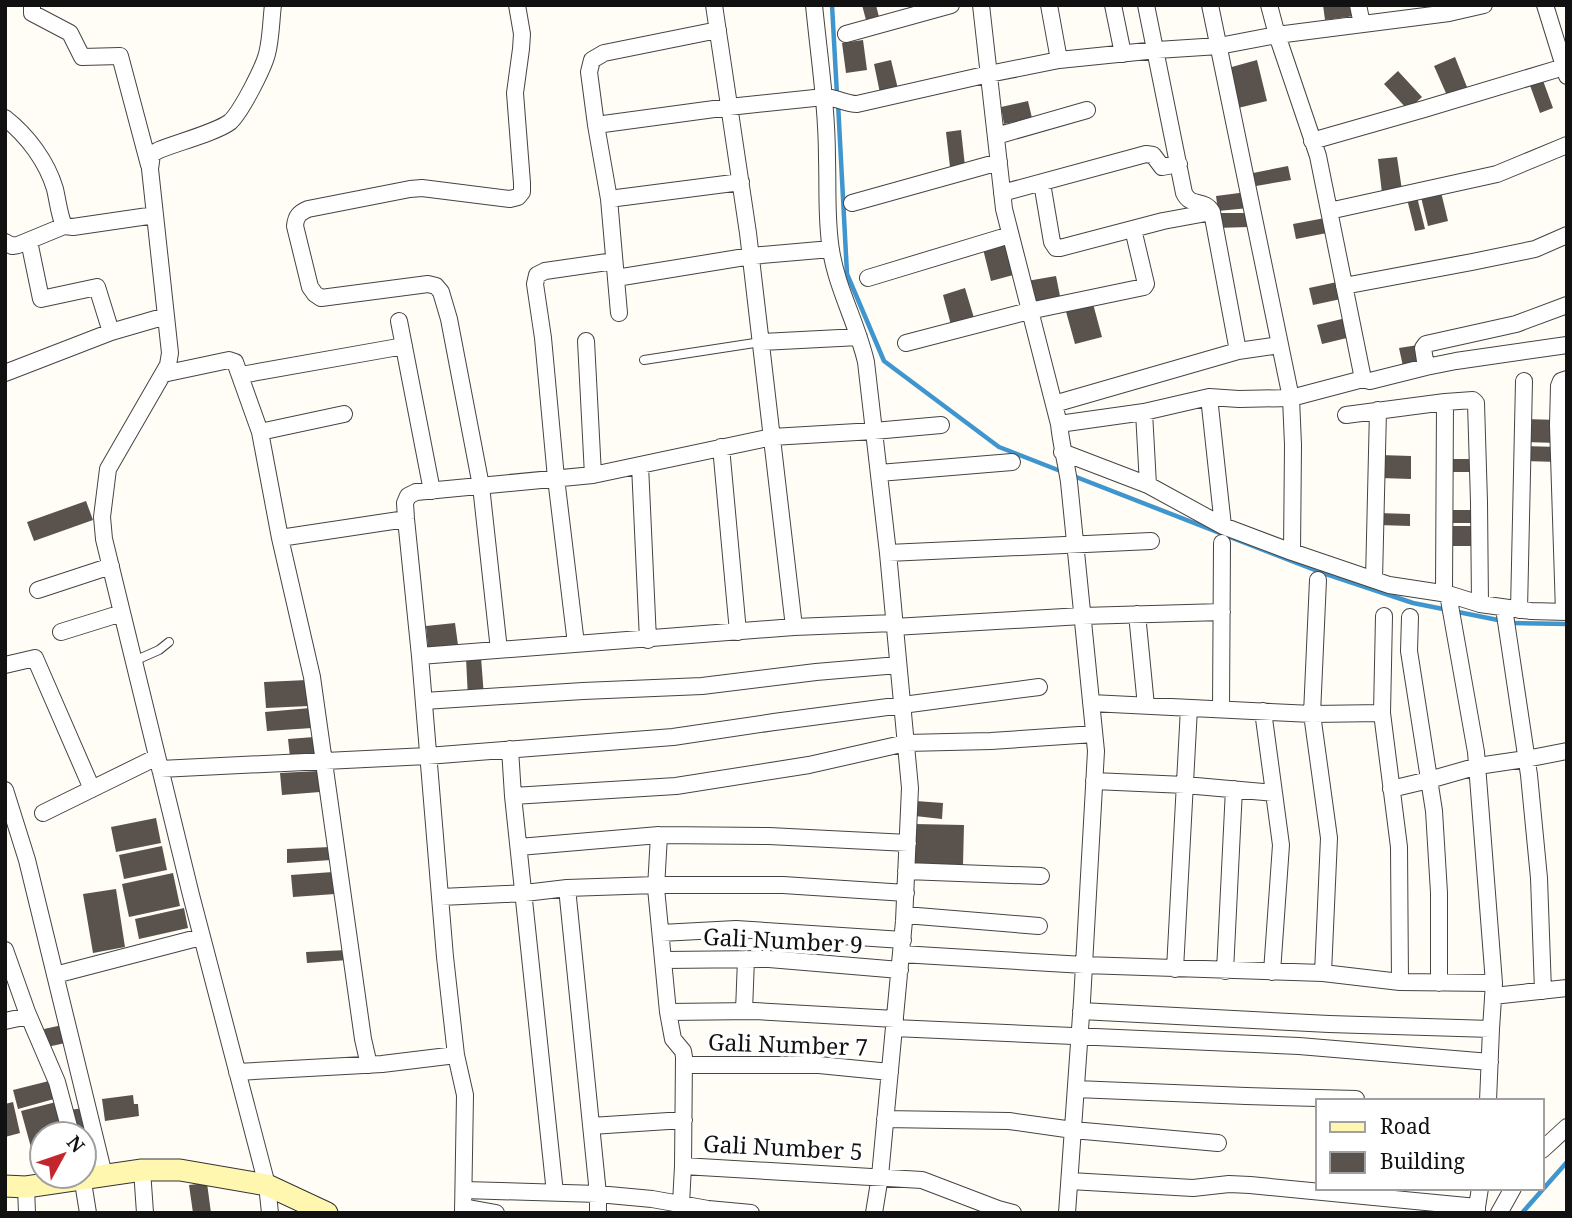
<svg xmlns="http://www.w3.org/2000/svg" width="1572" height="1218" font-family="'Noto Serif',serif">
	<rect width="100%" height="100%" fill="#fffdf5"/>
	<g fill="none" stroke-linecap="round" stroke-linejoin="round">
		<path stroke="#3f96cf" stroke-width="4.5" d="M832,5L837,95
			M838,103L847,274L884,361L999,447L1063,472
			M1071,475L1320,572L1413,603L1503,621
			M1512,623L1567,624
			M1522,1213L1567,1162"/>
	</g>
	<path fill="#5a524d" d="M862,5H876L879,17L866,20Z
		M1323,5H1354L1355,16L1325,20Z
		M863,40L867,70L846,73L842,43Z
		M1455,57L1469,92L1449,100L1434,66Z
		M891,60L898,89L880,93L874,64Z
		M1257,60L1267,101L1238,108L1228,68Z
		M1398,71L1422,97L1408,110L1384,84Z
		M1541,75L1553,108L1540,113L1528,80Z
		M1028,101L1032,118L1004,124L1001,107Z
		M961,130L965,166L950,167L946,132Z
		M1397,157L1402,190L1382,193L1378,159Z
		M1288,166L1291,180L1256,186L1253,173Z
		M1440,188L1448,221L1428,226L1420,193Z
		M1247,192L1249,208L1218,211L1216,196Z
		M1416,193L1425,229L1415,231L1406,195Z
		M1216,213H1249V227L1216,228Z
		M1325,218L1327,233L1296,239L1293,224Z
		M1009,242L1017,274L991,281L983,249Z
		M1056,276L1061,301L1033,307L1027,281Z
		M1337,282L1341,299L1313,305L1309,288Z
		M965,288L974,318L951,325L943,295Z
		M1092,300L1102,337L1075,344L1065,308Z
		M1346,318L1351,337L1322,344L1317,325Z
		M1418,345L1423,367L1404,371L1399,348Z
		M1525,419L1558,420L1557,443L1525,442Z
		M1524,446L1558,447V462L1524,461Z
		M1380,455L1411,456V479L1380,478Z
		M1448,459H1476V472H1448Z
		M86,501L93,520L34,541L27,522Z
		M1448,510H1478V523H1448Z
		M1378,513L1410,514V526L1378,525Z
		M1449,526H1477V546H1449Z
		M455,623L458,645L428,648L426,626Z
		M481,657L484,697L468,698L466,658Z
		M307,680L309,706L266,708L264,682Z
		M310,708L312,728L267,731L265,712Z
		M314,737L315,755L290,757L288,739Z
		M318,771L320,792L282,795L280,773Z
		M916,801L943,803L942,819L915,816Z
		M156,818L161,843L116,852L111,827Z
		M914,824L964,825L963,865L913,864Z
		M162,846L167,870L124,879L119,855Z
		M330,847L331,860L287,863V849Z
		M333,872L335,894L293,897L291,875Z
		M173,873L180,906L129,917L122,884Z
		M116,889L125,947L93,953L83,894Z
		M184,908L188,928L139,939L135,919Z
		M347,950L348,960L307,963L306,952Z
		M67,1024L70,1042L47,1047L44,1029Z
		M49,1081L54,1099L18,1109L13,1090Z
		M133,1095L134,1104H138L139,1116L105,1121L102,1099Z
		M13,1102L20,1133L5,1137V1104Z
		M56,1102L67,1134H42V1171L38,1173L21,1111Z
		M84,1108L99,1171L84,1168V1134H75L69,1110Z
		M207,1183L211,1213H193L189,1185Z"/>
	<g fill="none" stroke-linecap="round" stroke-linejoin="round">
		<defs>
			<path id="lane" d="M644,360L761,342
				M134,661L159,650L169,642"/>
			<path id="street" d="M32,5V13L70,33L82,57L120,56L149,165
				M714,5L748,233L794,627
				M814,5C819,56 827,108 827,159C828,190 826,220 831,250C837,289 857,323 866,362L888,553L910,788L904,921L880,1176L874,1213
				M981,5L1004,209L1059,424C1061,444 1066,462 1069,482L1096,751L1082,1001L1067,1213
				M1049,5L1059,60
				M1113,5L1123,54
				M1146,5L1184,193C1191,208 1204,198 1212,212L1238,351L1280,345
				M1210,5L1291,398L1293,445L1292,552
				M1269,5L1277,35L1449,13L1484,5
				M1358,5L1362,24
				M1545,5L1567,76
				M846,34L951,5
				M5,118C28,136 47,162 55,189C58,202 59,214 64,226L73,227L155,215
				M596,125L729,107L824,97C836,97 845,104 857,104L989,74L1059,60L1157,50L1219,46L1277,35L1318,156L1363,379L1370,381L1426,367L1456,361L1567,345
				M996,136L1087,110
				M1312,141L1424,109L1564,67
				M1042,183L1052,242L1056,248H1060L1163,221L1212,212
				M1002,193L1146,154L1153,155L1162,167L1179,164
				M609,199L741,182
				M852,203L999,162
				M1329,211L1497,174L1567,145
				M29,241L41,299L97,287L111,332
				M5,242L12,246L18,245L64,226
				M616,278L751,256L831,249
				M868,278L1010,235
				M1344,286L1472,262L1535,249L1567,235
				M619,313L609,199L596,125L589,72L592,60L604,53L718,30
				M399,321L432,491
				M586,341L593,475
				M761,342L859,337
				M906,343L1029,311L1144,287L1146,284L1133,229
				M1426,367L1423,348L1426,344L1516,324L1567,305
				M5,373L111,332L166,316
				M163,374L229,360L235,362L260,432L280,538L312,677L363,1039L369,1065
				M241,375L404,346
				M1209,397L1223,526
				M1054,404L1238,351
				M1144,412L1148,485
				M1346,415L1445,402L1473,400L1476,403L1479,502L1480,604
				M1059,424L1144,412L1209,397L1239,399L1291,398L1363,379
				M260,432L344,414
				M721,447L738,632
				M1062,452L1148,485L1223,526L1292,552L1389,585L1448,594L1480,604L1531,611L1567,612
				M640,465L648,640
				M879,473L1012,462
				M280,538L406,519
				M888,553L1151,541
				M1318,580L1312,714L1329,838L1323,973L1400,982
				M1374,580L1378,410
				M38,590L111,566
				M1444,593L1445,402
				M1448,594L1476,752L1494,983
				M1504,608L1529,775L1539,878L1543,991
				M1519,610L1524,381
				M1564,612L1558,425L1559,386L1561,381L1567,379
				M1137,614L1146,706
				M1384,616L1382,713L1399,847L1400,982L1494,983L1491,1029L1488,1101
				M1410,617L1409,651L1434,811L1439,893V983
				M61,632L122,613
				M576,644L556,478L543,338L535,284L537,275L545,271L614,261
				M499,650L481,486L449,319L441,292L436,286L428,284L321,298L315,294L310,287L295,226C296,216 299,213 308,209L410,189L422,188L510,199L518,197L522,192V183L515,93L521,49L522,34L517,5
				M420,656L794,627L894,623V627L1082,616L1222,612
				M5,665L35,658L92,789
				M424,701L583,691L702,686L816,672L898,665
				M1091,703L1312,714L1382,713
				M1221,709L1222,543
				M1263,711L1281,845L1272,972
				M510,749L513,796L555,1193
				M160,769L427,756L673,737L774,722L1039,687
				M1094,781L1185,785L1274,793
				M1391,789L1429,780L1478,766L1526,759L1567,751
				M5,790L27,860L104,1175
				M513,796L676,786L809,765L906,743L991,741L1094,734
				M43,813L157,757
				M519,847L659,835
				M906,871L1041,876
				M441,897L525,893L567,888
				M905,915L1039,926
				M661,933L736,929L903,940
				M5,950L27,1012L57,1082L71,1134
				M901,954L1084,965L1323,973
				M664,960L769,959L900,970
				M1175,969L1189,708
				M1225,971L1234,789
				M55,975L201,937
				M1493,996L1567,988
				M744,1011L746,959
				M1081,1011L1329,1024L1491,1029
				M668,1012L754,1011L895,1019
				M5,1021L28,1016
				M894,1028L1299,1046L1490,1062
				M685,1065H819L890,1072
				M237,1072L382,1064L456,1055
				M1076,1089L1246,1096L1356,1099
				M885,1119L1009,1121L1073,1130L1218,1143
				M591,1126L684,1120
				M1542,1150L1567,1127
				M683,1166L922,1180L998,1209L1013,1213
				M142,1170L145,1213
				M82,1176L88,1213
				M1070,1181L1193,1188L1229,1184L1250,1185L1477,1207V1213
				M26,1187L27,1213
				M464,1190L598,1194L652,1199L708,1209L751,1213
				M681,1204L683,1166L684,1057L683,1051L673,1039L668,1012L656,888L659,835L769,836L908,843
				M463,1207L496,1213
				M1477,1207L1480,1188
				M270,1213L267,1185L191,895L104,539L102,517L108,469L168,365L170,353L150,169L152,154L159,150C176,143 217,132 230,122C241,112 263,69 267,54C271,39 271,21 273,5
				M463,1213L465,1095L456,1055L445,957L420,656L406,519L405,503L408,496L416,492L593,475L772,437L874,431L941,425
				M598,1213V1194L567,888L656,885H783L906,893
				M1499,1213L1513,1188"/>
			<path id="secondary" d="M5,1186L26,1187L142,1170H180L267,1185L327,1213"/>
		</defs>
		<use href="#lane" stroke="#444" stroke-width="10"/>
		<use href="#street" stroke="#444" stroke-width="18"/>
		<use href="#secondary" stroke="#333" stroke-width="23"/>
		<use href="#lane" stroke="#fff" stroke-width="8"/>
		<use href="#street" stroke="#fff" stroke-width="16"/>
		<use href="#secondary" stroke="#fff6b0" stroke-width="21"/>
	</g>
	<g text-anchor="middle" stroke-width="7" stroke-linejoin="round" paint-order="stroke">
		<g font-size="23" fill="#111" stroke="#fff">
			<text transform="translate(783 941) rotate(3)" y="8">Gali Number 9</text>
			<text transform="translate(788 1045) rotate(2)" y="8">Gali Number 7</text>
			<text transform="translate(783 1148) rotate(3)" y="8">Gali Number 5</text>
		</g>
	</g>
	<rect width="1572" height="1218" fill="none" stroke="#111111" stroke-width="14"/>
	<rect x="1316" y="1099" width="228" height="91" fill="#ffffff" stroke="#a0a0a0" stroke-width="2"/>
	<rect x="1330" y="1122" width="35" height="10" fill="#fff6b0" stroke="#a0a0a0" stroke-width="2"/>
	<text x="1380" y="1134" font-size="21" fill="#111111">Road</text>
	<rect x="1330" y="1152" width="35" height="21" fill="#5a524d" stroke="#a0a0a0" stroke-width="2"/>
	<text x="1380" y="1169" font-size="21" fill="#111111">Building</text>
	<g transform="translate(63 1155) rotate(50)"><circle r="33" fill="#ffffff" stroke="#a0a0a0" stroke-width="2"/>
	<path d="M0-5L12 26L0 18L-12 26Z" fill="#c4262e"/>
	<text y="-10" font-size="19" font-weight="bold" text-anchor="middle" fill="#111111">N</text>
	</g>
</svg>
